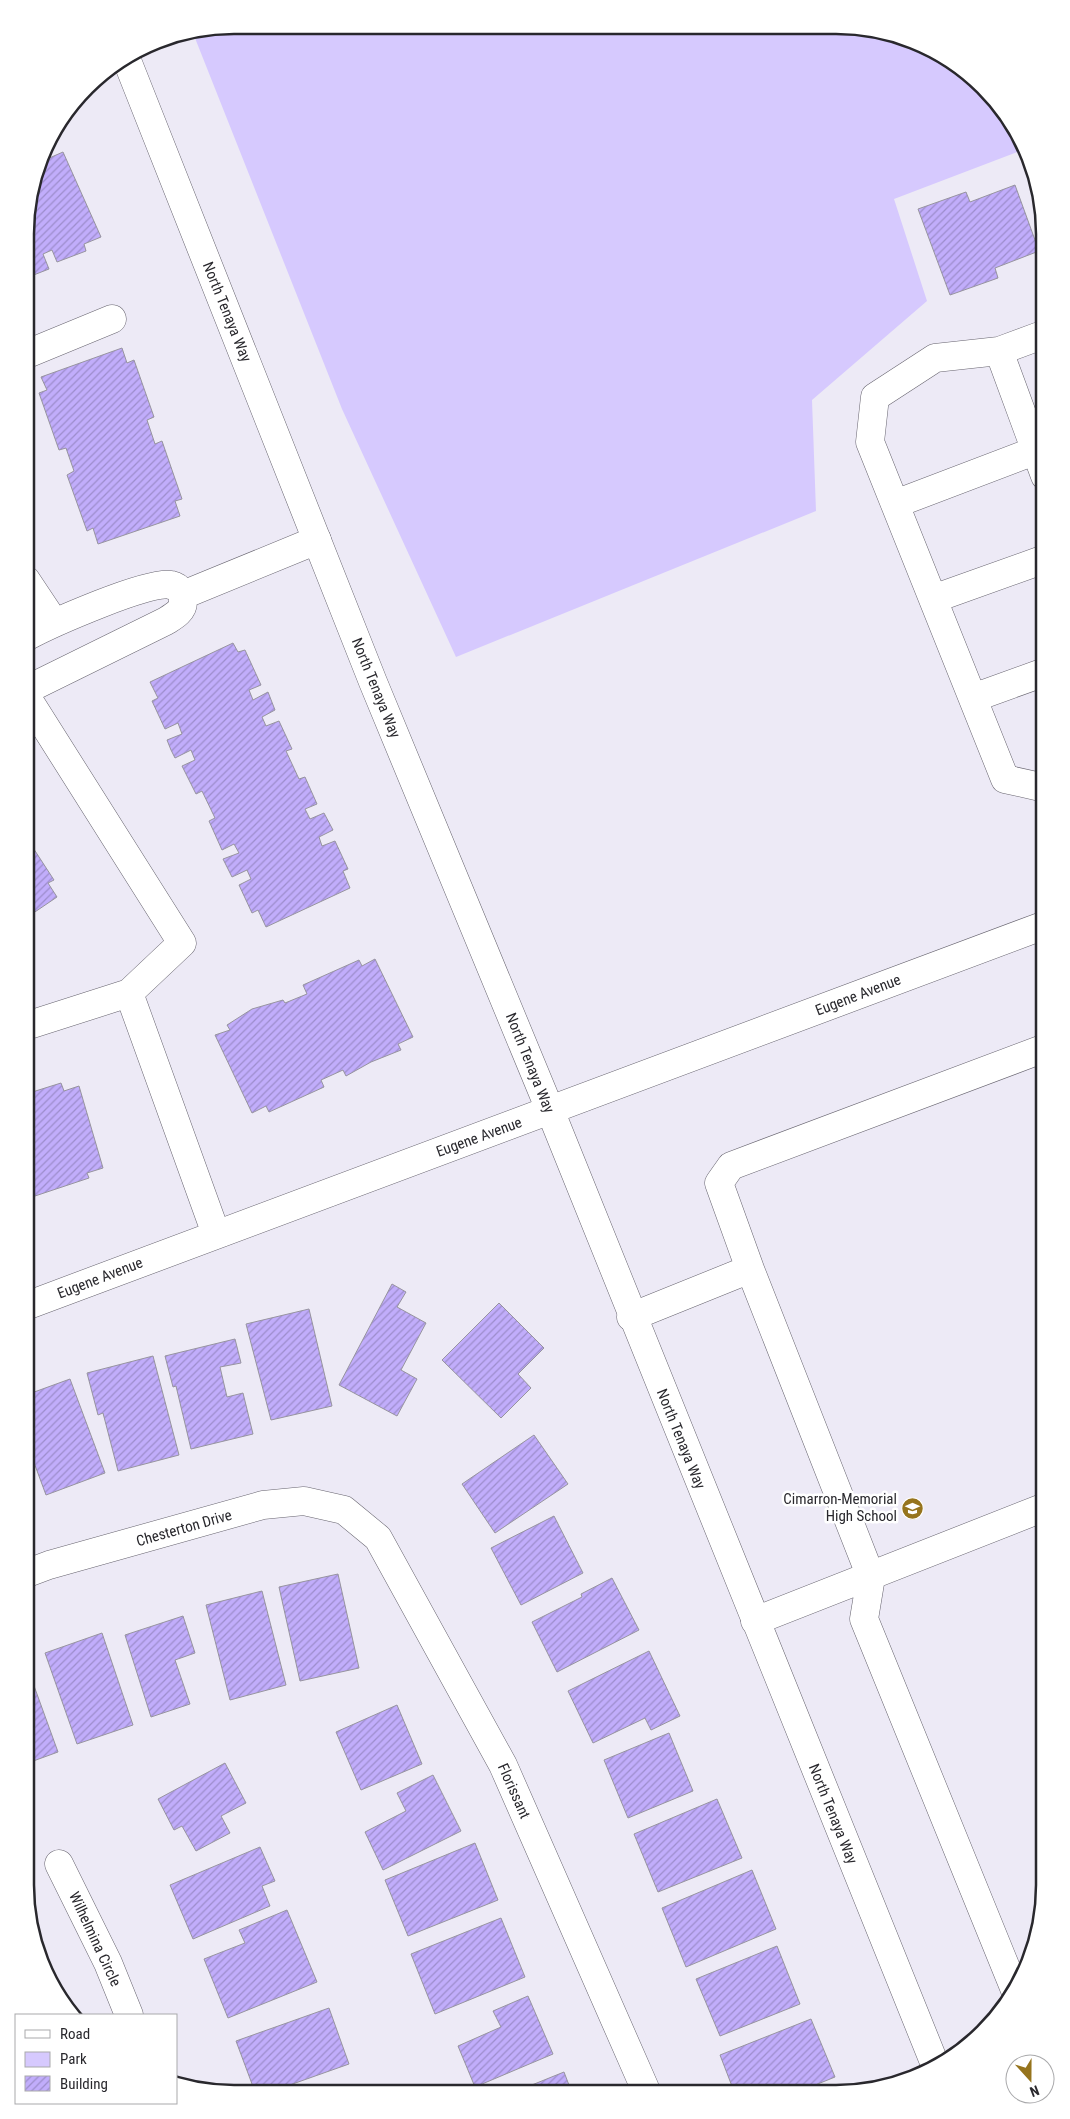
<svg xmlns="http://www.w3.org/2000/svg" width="1070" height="2119" font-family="'Roboto Condensed',sans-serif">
	<defs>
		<pattern id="building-hatch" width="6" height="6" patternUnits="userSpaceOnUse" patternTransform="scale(1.25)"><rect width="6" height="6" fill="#c1adfb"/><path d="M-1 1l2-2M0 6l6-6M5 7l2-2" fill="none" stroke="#9d8dcc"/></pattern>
	</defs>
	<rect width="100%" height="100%" fill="#edeaf6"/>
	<path fill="#d6c9fe" d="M234,25L876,29L928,46L973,77L1010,118L1025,149L894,199L927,301L812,400L816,511L456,657L342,409L193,33Z"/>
	<path fill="url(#building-hatch)" stroke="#97949f" d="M63,152L101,237L84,244L86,251L57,262L52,250L43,254L49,269L31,276L27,266V207L43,153L47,159Z
		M1015,185L1039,251L995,268L998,278L950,295L918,209L966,192L970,202Z
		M122,348L127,363L134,360L154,417L147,420L155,444L162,441L182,499L175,501L180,516L98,544L93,528L87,531L67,475L74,471L66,448L59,450L39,393L47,390L41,377Z
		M233,643L238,652L245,650L261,685L249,690L253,700L268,692L275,710L262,717L266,726L279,721L292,749L286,751L299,779L305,777L317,804L305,809L310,819L324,813L333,830L319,837L322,846L335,841L348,869L343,871L350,888L266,927L258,910L252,913L239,885L251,879L247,870L232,877L223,859L239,853L234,844L222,850L209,821L215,818L202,791L196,794L182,766L195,760L191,750L175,758L171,750L167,740L182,734L178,723L165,729L152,701L158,698L150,682Z
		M26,837L54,880L48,883L57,897L26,918Z
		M375,959L413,1037L398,1044L401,1050L371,1062L346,1076L343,1070L321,1080L324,1087L269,1112L266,1106L252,1113L215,1035L230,1030L227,1025L252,1009L283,1000L285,1003L307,994L303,985L359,960L362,966Z
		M61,1083L64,1091L79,1086L103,1168L87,1173L89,1178L32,1197L29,1189L26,1190V1094Z
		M392,1284L406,1292L397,1307L426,1323L401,1370L417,1379L397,1416L339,1385Z
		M499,1303L544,1348L518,1374L531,1388L501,1418L442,1360Z
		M309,1309L332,1406L271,1420L246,1324Z
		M235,1339L241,1363L220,1367L227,1397L243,1393L253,1434L191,1449L176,1386L173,1387L165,1356Z
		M153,1356L179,1455L118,1471L103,1413L98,1415L87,1373Z
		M70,1379L105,1473L46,1495L26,1441L30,1440L25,1427L26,1395Z
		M534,1435L568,1484L495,1533L462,1484Z
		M554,1516L583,1573L521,1605L491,1548Z
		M338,1574L359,1668L300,1681L279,1587Z
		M612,1578L639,1630L557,1672L532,1622L582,1597L581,1594Z
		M262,1591L286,1685L230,1700L206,1605Z
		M183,1616L195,1653L175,1660L190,1704L151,1717L125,1635Z
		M102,1633L133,1725L77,1744L45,1653Z
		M649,1651L680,1716L651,1730L645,1718L593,1743L568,1691Z
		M25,1661L58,1752L25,1764Z
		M397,1705L422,1764L361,1790L336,1732Z
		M669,1733L693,1791L628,1818L604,1760Z
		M225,1763L246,1803L221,1816L230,1833L196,1851L182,1826L174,1830L158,1799Z
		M433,1775L461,1831L383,1870L365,1832L406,1811L397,1793Z
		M717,1799L742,1858L658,1892L634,1834Z
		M475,1843L498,1900L408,1936L385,1880Z
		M260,1847L275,1881L262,1886L270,1906L193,1939L170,1885Z
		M752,1870L776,1929L686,1967L662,1908Z
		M287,1910L317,1982L228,2018L204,1959L245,1943L239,1930Z
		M501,1918L525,1977L435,2014L411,1954Z
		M777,1946L800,2004L720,2036L696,1979Z
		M528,1996L553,2054L475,2087L458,2046L501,2027L493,2011Z
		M329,2008L349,2064L270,2092H255L236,2041Z
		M811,2019L835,2077L793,2094H735L720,2055Z
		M564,2072L572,2093H512Z"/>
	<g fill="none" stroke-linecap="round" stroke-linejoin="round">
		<defs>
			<path id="minor" d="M999,351L1045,334
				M27,354L112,319
				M895,504L1045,447
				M26,580L54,622
				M183,595L317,540
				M933,599L1045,559
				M26,690L166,621C174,616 183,611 183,602C183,593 180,587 171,585C151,579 48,625 26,637
				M973,698L1045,672
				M1045,788L1005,779L870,442L875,397L935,358L999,351L1045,476
				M129,993L216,1234
				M26,1026L129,993L182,943L26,696
				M26,1306L1045,925
				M631,1317L750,1269
				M25,1574L49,1565L263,1505L304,1501L344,1510L378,1538L503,1765L647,2093
				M755,1621L1045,1507
				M59,1864L108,1963L129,2015
				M1015,1990L864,1619L871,1577L750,1269L719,1183L731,1166L1045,1048"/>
			<path id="major" d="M126,58L373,682L550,1110L936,2067"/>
		</defs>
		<use href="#minor" stroke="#67646f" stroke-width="29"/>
		<use href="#major" stroke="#67646f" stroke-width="29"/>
		<use href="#minor" stroke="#fff" stroke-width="28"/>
		<use href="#major" stroke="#fff" stroke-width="28"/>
	</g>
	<defs>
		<symbol id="school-disc" viewBox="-11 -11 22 22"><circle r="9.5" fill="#96741d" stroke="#fff"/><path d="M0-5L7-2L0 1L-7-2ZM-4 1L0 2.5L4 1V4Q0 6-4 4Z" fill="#fff"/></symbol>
	</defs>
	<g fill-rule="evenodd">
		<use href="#school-disc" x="900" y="1496" width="25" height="25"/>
	</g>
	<g text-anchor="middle" stroke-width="5" stroke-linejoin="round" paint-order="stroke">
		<g font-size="15" fill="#29282d" stroke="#fff">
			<text transform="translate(227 312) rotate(68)" y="5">North Tenaya Way</text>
			<text transform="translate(376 688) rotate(68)" y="5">North Tenaya Way</text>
			<text transform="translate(858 995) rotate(-21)" y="5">Eugene Avenue</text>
			<text transform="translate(530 1063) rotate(68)" y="5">North Tenaya Way</text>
			<text transform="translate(479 1137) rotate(-20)" y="5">Eugene Avenue</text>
			<text transform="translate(100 1278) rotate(-21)" y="5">Eugene Avenue</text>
			<text transform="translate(681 1439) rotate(68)" y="5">North Tenaya Way</text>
			<text transform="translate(184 1528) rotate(-16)" y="5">Chesterton Drive</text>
			<text transform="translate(514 1791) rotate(66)" y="5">Florissant</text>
			<text transform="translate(833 1814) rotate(68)" y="5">North Tenaya Way</text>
			<text transform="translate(95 1939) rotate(65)" y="5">Wilhelmina Circle</text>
		</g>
		<g font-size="15" fill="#29282d" stroke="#fff" text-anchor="end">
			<text x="897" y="1504">Cimarron-Memorial<tspan x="897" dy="17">High School</tspan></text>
		</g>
	</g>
	<path d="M0 0H1070V2119H0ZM234 34H836A200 200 0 0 1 1036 234V1885A200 200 0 0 1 836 2085H234A200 200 0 0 1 34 1885V234A200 200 0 0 1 234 34Z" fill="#fff" fill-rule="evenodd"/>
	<path fill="none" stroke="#29282d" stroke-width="2.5" d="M234 34H836A200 200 0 0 1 1036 234V1885A200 200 0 0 1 836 2085H234A200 200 0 0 1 34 1885V234A200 200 0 0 1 234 34Z"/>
	<rect x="15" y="2014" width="162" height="90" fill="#ffffff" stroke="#a9a9ab"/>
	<rect x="25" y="2030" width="25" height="8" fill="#ffffff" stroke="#a9a9ab"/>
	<text x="60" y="2039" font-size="15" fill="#29282d">Road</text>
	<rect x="25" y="2052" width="25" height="15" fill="#d6c9fe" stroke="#a9a9ab"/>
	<text x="60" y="2064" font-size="15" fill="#29282d">Park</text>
	<rect x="25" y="2076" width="25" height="15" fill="url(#building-hatch)" stroke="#a9a9ab"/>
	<text x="60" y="2089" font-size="15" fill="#29282d">Building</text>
	<g transform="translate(1030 2079) rotate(159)"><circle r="24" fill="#ffffff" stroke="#a9a9ab"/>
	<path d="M0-4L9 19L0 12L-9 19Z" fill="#96741d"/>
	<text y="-8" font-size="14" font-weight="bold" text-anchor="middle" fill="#29282d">N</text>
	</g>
</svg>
